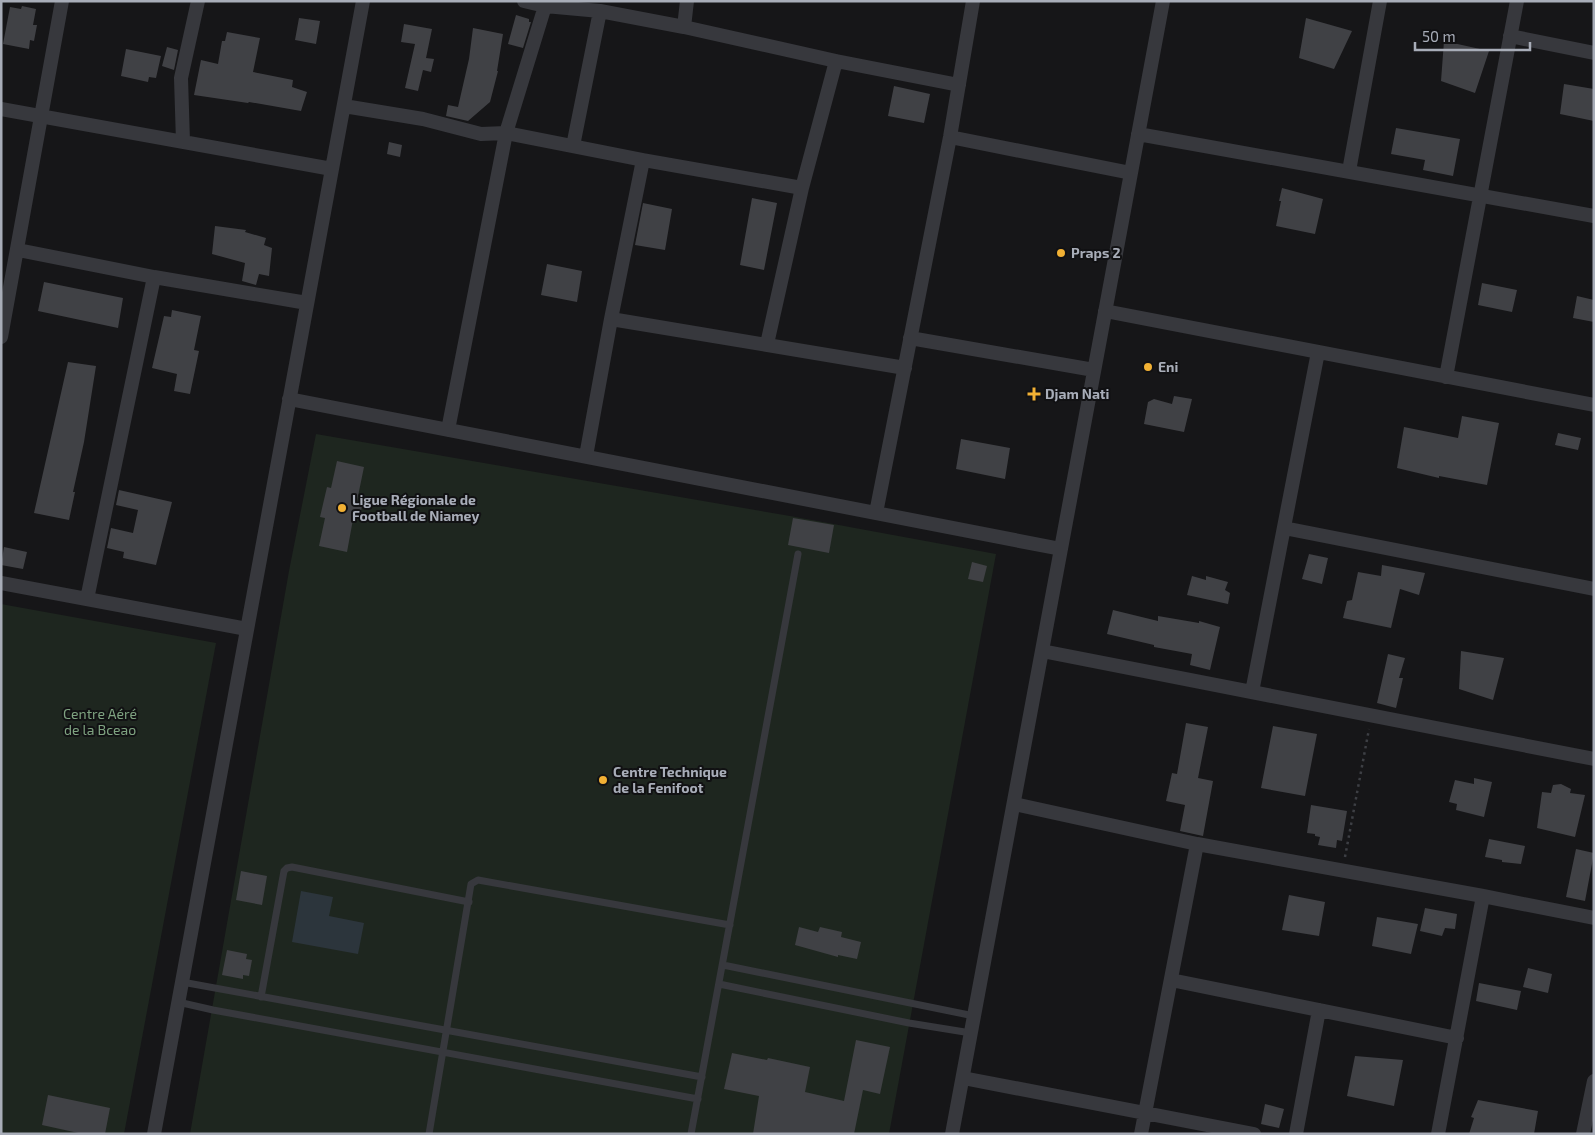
<svg xmlns="http://www.w3.org/2000/svg" width="1595" height="1135" font-family="'Exo 2',sans-serif">
	<rect width="100%" height="100%" fill="#161618"/>
	<path fill="#1e261f" d="M316,434L790,516L996,554L889,1134H190L289,571Z
		M1,604L216,643L124,1134H1Z"/>
	<path fill="#2c353c" d="M301,891L333,897L329,916L364,923L358,954L292,942Z"/>
	<path fill="#404145" d="M22,6L36,9L33,25H37L34,41L30,40L29,49L3,44L10,7L21,9Z
		M516,15L529,19V22H531L523,48L508,44Z
		M299,18L320,21L316,44L295,40Z
		M1306,18L1352,31L1334,69L1299,58Z
		M404,24L432,29L426,58L434,59L431,72L423,70L418,91L405,88L415,44L401,42Z
		M473,28L503,34L497,71H498L490,102L468,121L446,116L448,105L458,107L469,59Z
		M227,32L260,38L253,72L293,80L292,87L307,92L301,111L249,102L248,103L194,95L201,60L218,64L222,41H225Z
		M1444,41L1489,51L1475,93L1441,81Z
		M167,47L178,50L174,70L162,66Z
		M126,49L161,56L156,78L149,77L148,82L121,76Z
		M1564,84L1594,89V121L1560,114Z
		M894,86L930,94L924,123L888,116Z
		M1396,128L1460,139L1453,176L1423,170L1425,160L1391,154Z
		M389,142L402,145L400,157L387,154Z
		M1282,188L1323,199L1315,234L1276,226L1281,201H1279Z
		M752,198L777,203L764,270L740,265Z
		M643,203L672,209L665,250L635,245Z
		M215,226L246,230L245,232L266,238L264,245L272,248L269,276L259,274L256,285L242,281L245,263L212,254Z
		M547,264L582,271L577,302L541,295Z
		M44,282L123,298L118,328L38,311Z
		M1482,283L1517,290L1512,312L1478,305Z
		M1577,296L1594,300V322L1573,318Z
		M172,310L201,316L194,350L199,351L190,394L174,391L177,374L152,368L164,316L171,317Z
		M68,362L96,366L84,442L73,492H75L69,520L34,513Z
		M1174,396L1192,399L1184,432L1144,424L1148,402L1154,399L1172,404Z
		M1462,416L1499,423L1487,485L1439,476V478L1397,468L1404,427L1458,438Z
		M1558,433L1581,438L1578,450L1555,445Z
		M961,439L1010,448L1005,479L956,469Z
		M337,461L364,467L357,501L363,502L360,515L354,514L347,552L319,546L325,518L320,517L327,487L331,488Z
		M119,490L172,502L156,565L123,558L124,552L107,548L111,528L133,533L138,510L116,505Z
		M793,518L834,525L829,553L788,545Z
		M4,547L27,552L23,569L1,565Z
		M1309,554L1328,558L1322,584L1302,579Z
		M972,562L987,566L983,582L968,579Z
		M1382,565L1425,573L1419,595L1400,589L1391,628L1343,618L1347,601L1352,600L1358,572L1381,576Z
		M1192,576L1206,580V576L1228,582L1225,590L1230,593L1228,604L1187,595Z
		M1113,610L1158,621V616L1199,623V621L1220,627L1210,670L1190,665L1192,654L1154,647V645L1107,634Z
		M1461,651L1504,658L1493,700L1459,689Z
		M1388,654L1405,658L1399,678H1403L1396,708L1377,703Z
		M1186,723L1208,727L1198,778L1213,781L1203,836L1180,831L1185,805L1166,801L1172,773L1177,774Z
		M1273,726L1317,734L1305,796L1261,788Z
		M1474,778L1492,782L1484,817L1456,810L1457,804L1449,802L1455,780L1474,784Z
		M1561,784L1571,789L1570,793L1585,795L1575,837L1537,828L1542,792L1551,793L1553,785Z
		M1311,805L1347,811L1342,841L1337,840L1336,848L1318,845L1320,837L1315,836V834L1307,833Z
		M1489,839L1525,846L1521,864L1502,862V860L1485,857Z
		M1576,849L1594,853L1585,901L1566,897Z
		M241,871L267,876L262,905L236,900Z
		M1289,895L1325,902L1319,936L1282,930Z
		M1425,908L1457,914L1455,929L1445,928L1442,936L1420,931Z
		M1377,917L1418,924L1411,954L1372,946Z
		M799,927L818,932L820,927L842,932L841,937L861,942L857,959L838,955V957L795,945Z
		M227,950L247,954L246,959L252,960L249,976L243,975V979L222,975Z
		M1528,968L1552,974L1548,993L1523,987Z
		M1479,983L1521,991L1517,1010L1476,1001Z
		M856,1040L890,1047L880,1094L863,1090L854,1134H753L759,1096L724,1089L732,1053L767,1060L768,1058L810,1067L805,1092L844,1101Z
		M1355,1056L1403,1060L1394,1106L1347,1096Z
		M48,1095L110,1108L105,1134H83L42,1125Z
		M1478,1100L1538,1111L1534,1134H1469L1474,1118L1471,1117Z
		M1265,1104L1284,1109L1279,1128L1261,1124Z"/>
	<g fill="none" stroke-linecap="round" stroke-linejoin="round">
		<path stroke="#3d3f44" stroke-width="2.5" stroke-dasharray="2.5 4" stroke-linecap="butt" d="M1345,857L1369,729"/>
		<path stroke="#37383d" stroke-width="7" d="M723,965L974,1016
			M182,982L702,1077
			M719,984L909,1023L971,1033
			M261,997L284,871L287,868L292,867L469,902
			M178,1002L213,1010L698,1099
			M429,1134L471,884L478,880L730,925
			M691,1134L798,554"/>
		<path stroke="#37383d" stroke-width="14" d="M524,1L545,6L600,11L684,27L836,61L959,85
			M684,27L687,1
			M1510,36L1594,53
			M344,106L423,119L481,134L506,133L643,160L802,188
			M1,109L332,169
			M1138,134L1594,216
			M950,137L1131,173
			M183,142L181,78L198,1
			M573,146L600,11
			M1349,171L1380,1
			M18,250L154,277L307,303
			M1105,311L1594,405
			M611,319L905,368
			M1,337L62,1
			M910,338L1094,370
			M767,344L802,188L836,61
			M1446,377L1517,1
			M289,399L1061,549
			M448,430L506,133L545,6L541,1
			M586,456L611,319L643,160
			M876,513L950,137L973,1
			M1284,528L1594,589
			M1,583L247,629
			M87,599L154,277
			M1042,651L1594,759
			M1252,692L1318,352
			M1014,804L1197,844L1483,896L1594,918
			M1171,980L1457,1038
			M963,1078L1254,1134
			M154,1134L363,1
			M952,1134L1163,1
			M1141,1134L1197,844
			M1296,1134L1319,1010
			M1438,1134L1483,896
			M1583,1134L1594,1081"/>
	</g>
	<g fill="#f2b134" stroke="#111113" stroke-width="2">
		<circle cx="1061" cy="253" r="5"/>
		<circle cx="1148" cy="367" r="5"/>
		<path d="M1031.5 386.5h5v5h5v5h-5v5h-5v-5h-5v-5h5z"/>
		<circle cx="342" cy="508" r="5"/>
		<circle cx="603" cy="780" r="5"/>
	</g>
	<g text-anchor="middle" stroke-width="4" stroke-linejoin="round" paint-order="stroke">
		<g font-size="14" font-weight="bold" fill="#a8adb8" stroke="#111113" text-anchor="start">
			<text x="1071" y="258">Praps 2</text>
			<text x="1158" y="372">Eni</text>
			<text x="1045" y="399">Djam Nati</text>
			<text x="352" y="505">Ligue Régionale de<tspan x="352" dy="16">Football de Niamey</tspan></text>
			<text x="613" y="777">Centre Technique<tspan x="613" dy="16">de la Fenifoot</tspan></text>
		</g>
		<g font-size="14" fill="#7fa381" stroke="#111113">
			<text x="100" y="719">Centre Aéré<tspan x="100" dy="16">de la Bceao</tspan></text>
		</g>
	</g>
	<rect width="1595" height="1135" fill="none" stroke="#a8adb8" stroke-width="5"/>
	<path d="M1415 42v8h115v-8" fill="none" stroke="#a8adb8" stroke-width="2.5"/>
	<text x="1422" y="42" font-size="15" fill="#a8adb8" stroke="#111113" stroke-width="4" paint-order="stroke">50 m</text>
</svg>
